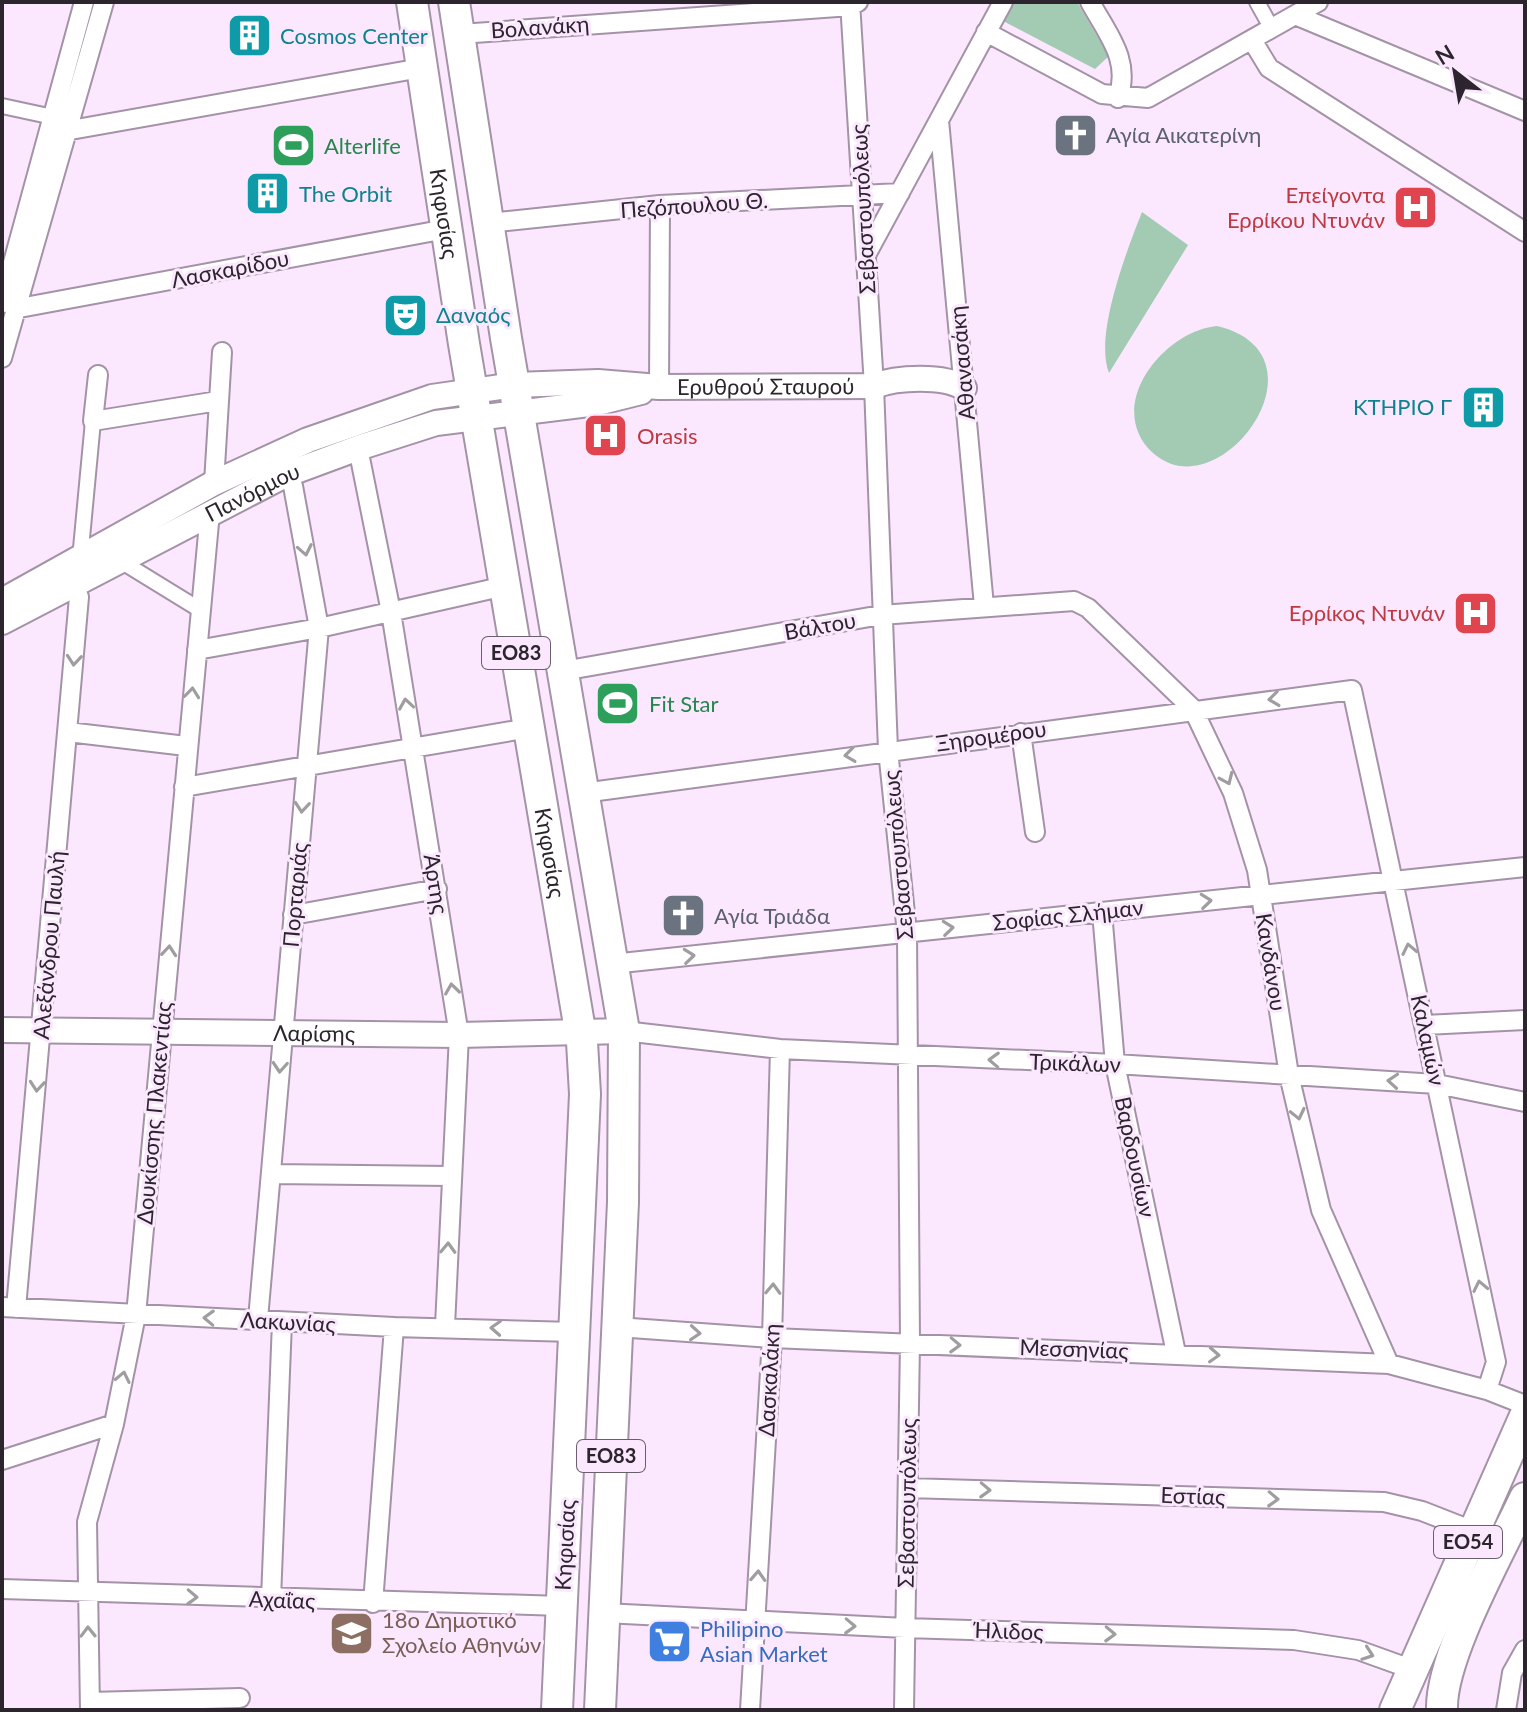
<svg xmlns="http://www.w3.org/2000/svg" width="1527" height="1712" font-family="Lato,sans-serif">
	<rect width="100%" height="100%" fill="#fbe8fe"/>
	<path fill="#a3cab3" d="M1014,2H1077L1109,56L1095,69L1003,21Z
		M1142,212L1188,245L1109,373C1094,335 1127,250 1142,212Z
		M1217,326C1335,354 1220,513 1153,453C1103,407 1163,331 1217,326Z"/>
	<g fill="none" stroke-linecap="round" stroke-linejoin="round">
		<defs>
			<path id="pedestrian" d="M1257,2L1272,29
				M2,106L53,117
				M80,559L93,421
				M119,560L202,611"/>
			<path id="minor" d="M850,2L874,386L888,750L907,933L910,1343L904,1710
				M1090,2C1108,35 1131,60 1118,98
				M1295,15L1525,111
				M986,32L1102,94L1148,98L1318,2
				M460,34L851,6L858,2
				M1252,40L1269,68L1525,232
				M939,120L984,606
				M65,131L421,68
				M489,223L660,205L900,193
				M866,255L1003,2
				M2,303L84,2
				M14,309L446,229
				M2,358L104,2
				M98,375L93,421L218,401
				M659,387L660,205
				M358,448L391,612L459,1035L445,1326
				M214,483L222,352
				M197,650L319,628L505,586
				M563,671L881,615L1074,601L1088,608L1193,709L1233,793L1257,870L1289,1075L1321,1210L1389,1364
				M68,732L186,746
				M1021,733L1035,832
				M184,787L529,728
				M583,793L1352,690L1496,1362L1487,1390
				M1102,912L1115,1064L1176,1353
				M293,915L437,889
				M612,964L1525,867
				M1425,1025L1525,1020
				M624,1031L780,1049L1115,1064L1437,1084L1525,1102
				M272,1174L450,1176
				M2,1307L394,1327L574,1332
				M16,1308L79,597L73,583
				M258,1319L319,628L293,486L285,475
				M617,1327L772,1338L1389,1364L1487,1390L1525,1405
				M2,1460L114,1424
				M908,1488L1384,1502L1422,1511L1473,1531
				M2,1589L562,1606
				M271,1599L282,1322
				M373,1603L394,1327
				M604,1613L905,1628L1294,1640L1358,1650L1411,1669
				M90,1702L240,1698
				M90,1710L87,1522L114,1424L136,1315L210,512
				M750,1710L772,1338L780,1049
				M1506,1710L1512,1673L1525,1650"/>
			<g id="tertiary">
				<path id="s1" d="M2,601L214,483L308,440L432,397L515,385L598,382L659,387L874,386C897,377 944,375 964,388"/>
				<path id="s2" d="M2,622L285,475L358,448L436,423L597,403L641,392"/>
				<path id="s3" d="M2,1030L459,1035L624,1031"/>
			</g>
			<g id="primary">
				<path id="s4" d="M412,2L464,344L582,1042L585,1094L557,1710"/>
				<path d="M454,2L506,338L624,1031L623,1202L600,1710"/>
				<path d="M1395,1710L1525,1416"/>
				<path d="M1442,1710C1440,1657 1501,1550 1525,1498"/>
			</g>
		</defs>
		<use href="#pedestrian" stroke="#a492a7" stroke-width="18"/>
		<use href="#minor" stroke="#a492a7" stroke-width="22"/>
		<use href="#tertiary" stroke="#a492a7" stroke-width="28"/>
		<use href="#primary" stroke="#a492a7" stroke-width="34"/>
		<use href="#pedestrian" stroke="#fff" stroke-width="14"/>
		<use href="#minor" stroke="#fff" stroke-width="18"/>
		<use href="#tertiary" stroke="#fff" stroke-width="24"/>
		<use href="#primary" stroke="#fff" stroke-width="30"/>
	</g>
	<defs><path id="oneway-chevron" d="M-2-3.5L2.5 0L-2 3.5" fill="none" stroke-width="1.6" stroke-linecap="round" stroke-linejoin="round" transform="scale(2)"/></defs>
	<g stroke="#a09da0">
		<use href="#oneway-chevron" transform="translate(305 550) rotate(79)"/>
		<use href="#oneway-chevron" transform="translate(74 660) rotate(95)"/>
		<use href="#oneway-chevron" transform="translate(192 693) rotate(-84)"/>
		<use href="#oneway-chevron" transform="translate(1274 699) rotate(173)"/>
		<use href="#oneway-chevron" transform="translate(406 704) rotate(-99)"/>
		<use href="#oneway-chevron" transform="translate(850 755) rotate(172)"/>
		<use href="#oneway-chevron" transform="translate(1227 779) rotate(66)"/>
		<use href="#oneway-chevron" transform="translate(302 807) rotate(95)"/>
		<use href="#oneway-chevron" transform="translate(1206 901) rotate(-6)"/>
		<use href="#oneway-chevron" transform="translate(948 928) rotate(-6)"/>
		<use href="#oneway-chevron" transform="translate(1409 949) rotate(-102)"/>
		<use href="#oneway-chevron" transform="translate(169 951) rotate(-85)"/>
		<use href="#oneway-chevron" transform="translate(689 956) rotate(-6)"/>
		<use href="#oneway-chevron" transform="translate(452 989) rotate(-98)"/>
		<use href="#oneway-chevron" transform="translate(994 1060) rotate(-178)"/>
		<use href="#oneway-chevron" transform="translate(280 1067) rotate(94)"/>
		<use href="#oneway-chevron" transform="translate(1393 1081) rotate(-176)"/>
		<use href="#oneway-chevron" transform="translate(37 1086) rotate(95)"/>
		<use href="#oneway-chevron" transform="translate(1298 1114) rotate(77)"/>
		<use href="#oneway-chevron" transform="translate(448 1248) rotate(-88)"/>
		<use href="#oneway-chevron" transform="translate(1480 1286) rotate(-102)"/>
		<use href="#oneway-chevron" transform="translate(773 1289) rotate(-88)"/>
		<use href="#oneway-chevron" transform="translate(209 1318) rotate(-178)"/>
		<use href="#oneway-chevron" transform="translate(496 1328) rotate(-177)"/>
		<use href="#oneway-chevron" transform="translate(695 1333) rotate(4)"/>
		<use href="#oneway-chevron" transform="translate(955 1345) rotate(2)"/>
		<use href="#oneway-chevron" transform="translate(1214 1355) rotate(3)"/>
		<use href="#oneway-chevron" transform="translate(123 1377) rotate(-78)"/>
		<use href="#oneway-chevron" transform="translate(985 1490) rotate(2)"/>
		<use href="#oneway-chevron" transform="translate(1273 1499) rotate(2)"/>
		<use href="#oneway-chevron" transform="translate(758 1576) rotate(-87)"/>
		<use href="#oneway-chevron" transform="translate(192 1597) rotate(2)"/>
		<use href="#oneway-chevron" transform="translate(850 1626) rotate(2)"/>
		<use href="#oneway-chevron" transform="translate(88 1632) rotate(-91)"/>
		<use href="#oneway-chevron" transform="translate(1110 1634) rotate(2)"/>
		<use href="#oneway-chevron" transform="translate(1368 1654) rotate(19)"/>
	</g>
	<defs>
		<symbol id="building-square" viewBox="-11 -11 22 22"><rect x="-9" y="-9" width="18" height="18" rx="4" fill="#0f9aa8" stroke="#fbe8fe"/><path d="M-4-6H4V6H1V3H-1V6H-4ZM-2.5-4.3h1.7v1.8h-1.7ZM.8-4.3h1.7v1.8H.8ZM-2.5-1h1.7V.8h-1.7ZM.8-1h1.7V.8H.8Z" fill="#fff"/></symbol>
		<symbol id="church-square" viewBox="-11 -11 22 22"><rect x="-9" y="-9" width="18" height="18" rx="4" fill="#6b7280" stroke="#fbe8fe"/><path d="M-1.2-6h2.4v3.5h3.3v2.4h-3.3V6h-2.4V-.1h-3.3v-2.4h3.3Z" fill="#fff"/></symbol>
		<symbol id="stadium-square" viewBox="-11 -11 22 22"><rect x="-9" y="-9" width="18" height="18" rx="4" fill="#2e9e5b" stroke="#fbe8fe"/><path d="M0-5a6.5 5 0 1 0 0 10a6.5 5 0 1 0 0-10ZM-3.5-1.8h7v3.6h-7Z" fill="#fff"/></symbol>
		<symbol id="hospital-square" viewBox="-11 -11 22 22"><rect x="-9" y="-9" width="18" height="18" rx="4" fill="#e0444e" stroke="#fbe8fe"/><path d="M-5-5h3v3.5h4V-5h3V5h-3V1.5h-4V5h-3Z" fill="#fff"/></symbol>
		<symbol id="theatre-square" viewBox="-11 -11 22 22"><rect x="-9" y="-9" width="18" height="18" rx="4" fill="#0f9aa8" stroke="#fbe8fe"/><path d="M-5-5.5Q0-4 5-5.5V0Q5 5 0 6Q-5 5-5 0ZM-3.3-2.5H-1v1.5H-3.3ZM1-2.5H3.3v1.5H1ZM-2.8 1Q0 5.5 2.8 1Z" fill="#fff"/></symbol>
		<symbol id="school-square" viewBox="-11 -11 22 22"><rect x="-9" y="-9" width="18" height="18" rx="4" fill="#8d6e63" stroke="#fbe8fe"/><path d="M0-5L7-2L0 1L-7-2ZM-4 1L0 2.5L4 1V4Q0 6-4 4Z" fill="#fff"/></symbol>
		<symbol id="supermarket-square" viewBox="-11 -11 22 22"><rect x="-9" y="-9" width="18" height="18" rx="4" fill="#3f7fe0" stroke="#fbe8fe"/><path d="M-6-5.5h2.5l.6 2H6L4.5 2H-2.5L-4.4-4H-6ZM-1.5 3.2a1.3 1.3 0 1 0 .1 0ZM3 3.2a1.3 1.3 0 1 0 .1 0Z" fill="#fff"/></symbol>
	</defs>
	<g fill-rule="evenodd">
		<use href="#building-square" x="224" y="10" width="51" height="51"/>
		<use href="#church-square" x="1050" y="110" width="51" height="51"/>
		<use href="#stadium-square" x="268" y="120" width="51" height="51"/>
		<use href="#building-square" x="242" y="168" width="51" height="51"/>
		<use href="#hospital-square" x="1390" y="182" width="51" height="51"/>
		<use href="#theatre-square" x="380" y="290" width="51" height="51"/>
		<use href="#building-square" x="1458" y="382" width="51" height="51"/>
		<use href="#hospital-square" x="580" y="410" width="51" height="51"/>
		<use href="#hospital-square" x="1450" y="588" width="51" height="51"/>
		<use href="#stadium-square" x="592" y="678" width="51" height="51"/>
		<use href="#church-square" x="658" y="890" width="51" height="51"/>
		<use href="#school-square" x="326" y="1608" width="51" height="51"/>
		<use href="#supermarket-square" x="644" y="1616" width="51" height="51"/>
	</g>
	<g text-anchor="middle" stroke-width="6" stroke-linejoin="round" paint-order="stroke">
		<g fill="#fbe8fe" stroke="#6a606c" stroke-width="2">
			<rect x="482" y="637" width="68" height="32" rx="6"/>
			<rect x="577" y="1440" width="68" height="32" rx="6"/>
			<rect x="1434" y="1526" width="68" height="32" rx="6"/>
		</g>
		<g font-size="20" font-weight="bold" fill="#2c252d">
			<text x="516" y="660">ΕΟ83</text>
			<text x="611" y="1463">ΕΟ83</text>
			<text x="1468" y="1549">ΕΟ54</text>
		</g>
		<g font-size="22" fill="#2c252d" stroke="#fbe8fe">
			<text transform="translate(540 27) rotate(-4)" y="8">Βολανάκη</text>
			<text transform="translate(694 205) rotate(-4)" y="8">Πεζόπουλου Θ.</text>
			<text transform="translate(863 209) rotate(-93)" y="8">Σεβαστουπόλεως</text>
			<text dy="8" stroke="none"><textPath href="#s4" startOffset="214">Κηφισίας</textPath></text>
			<text transform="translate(230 269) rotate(-11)" y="8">Λασκαρίδου</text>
			<text transform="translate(962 363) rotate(-95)" y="8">Αθανασάκη</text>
			<text dy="8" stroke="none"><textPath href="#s1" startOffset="812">Ερυθρού Σταυρού</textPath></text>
			<text dy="8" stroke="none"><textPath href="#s2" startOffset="282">Πανόρμου</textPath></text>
			<text transform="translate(820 626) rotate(-10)" y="8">Βάλτου</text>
			<text transform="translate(991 736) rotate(-8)" y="8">Ξηρομέρου</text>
			<text dy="8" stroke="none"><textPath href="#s4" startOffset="862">Κηφισίας</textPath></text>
			<text transform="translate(898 855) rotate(-95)" y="8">Σεβαστουπόλεως</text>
			<text transform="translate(436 884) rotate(81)" y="8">Άρτης</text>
			<text transform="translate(295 895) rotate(-85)" y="8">Πορταριάς</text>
			<text transform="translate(1068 915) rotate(-6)" y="8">Σοφίας Σλήμαν</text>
			<text transform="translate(49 945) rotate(-85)" y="8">Αλεξάνδρου Παυλή</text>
			<text transform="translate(1271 962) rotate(81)" y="8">Κανδάνου</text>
			<text dy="8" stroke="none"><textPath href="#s3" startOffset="312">Λαρίσης</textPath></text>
			<text transform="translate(1428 1040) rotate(78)" y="8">Καλαμών</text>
			<text transform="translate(1075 1063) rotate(2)" y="8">Τρικάλων</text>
			<text transform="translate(154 1113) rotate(-85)" y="8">Δουκίσσης Πλακεντίας</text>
			<text transform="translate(1135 1157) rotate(78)" y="8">Βαρδουσίων</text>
			<text transform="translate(288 1322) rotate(3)" y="8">Λακωνίας</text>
			<text transform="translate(1074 1349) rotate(2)" y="8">Μεσσηνίας</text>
			<text transform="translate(769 1380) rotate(-87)" y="8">Δασκαλάκη</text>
			<text transform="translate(1193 1496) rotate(2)" y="8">Εστίας</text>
			<text transform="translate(907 1503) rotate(-89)" y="8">Σεβαστουπόλεως</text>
			<text transform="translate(565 1545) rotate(-87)" y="8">Κηφισίας</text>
			<text transform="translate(282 1600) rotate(2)" y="8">Αχαΐας</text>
			<text transform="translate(1009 1631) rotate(2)" y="8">Ήλιδος</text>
		</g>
		<g font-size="22" fill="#0d838f" stroke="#fbe8fe" text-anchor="start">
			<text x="280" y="44">Cosmos Center</text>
			<text x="299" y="202">The Orbit</text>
			<text x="436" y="323">Δαναός</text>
			<text x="1452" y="415" text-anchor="end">ΚΤΗΡΙΟ Γ</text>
		</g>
		<g font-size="22" fill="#5b616d" stroke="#fbe8fe" text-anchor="start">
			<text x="1106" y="143">Αγία Αικατερίνη</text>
			<text x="714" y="924">Αγία Τριάδα</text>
		</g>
		<g font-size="22" fill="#27864d" stroke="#fbe8fe" text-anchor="start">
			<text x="324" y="154">Alterlife</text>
			<text x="649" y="712">Fit Star</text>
		</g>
		<g font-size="22" fill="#be3a42" stroke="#fbe8fe" text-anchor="end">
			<text x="1385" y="203">Επείγοντα<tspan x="1385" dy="25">Ερρίκου Ντυνάν</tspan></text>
			<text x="637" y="444" text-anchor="start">Orasis</text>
			<text x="1445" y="621">Ερρίκος Ντυνάν</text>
		</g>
		<g font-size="22" fill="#785e54" stroke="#fbe8fe" text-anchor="start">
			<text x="382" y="1628">18ο Δημοτικό<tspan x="382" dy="25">Σχολείο Αθηνών</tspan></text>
		</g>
		<g font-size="22" fill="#366cbe" stroke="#fbe8fe" text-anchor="start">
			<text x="700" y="1637">Philipino<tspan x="700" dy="25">Asian Market</tspan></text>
		</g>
	</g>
	<rect width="1527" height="1712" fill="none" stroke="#2c252d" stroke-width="8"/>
	<g transform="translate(1455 72) rotate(329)" stroke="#fbe8fe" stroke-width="6" paint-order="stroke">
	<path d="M0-6L14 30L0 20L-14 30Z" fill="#2c252d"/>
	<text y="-12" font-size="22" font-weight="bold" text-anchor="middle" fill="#2c252d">N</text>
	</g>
</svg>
